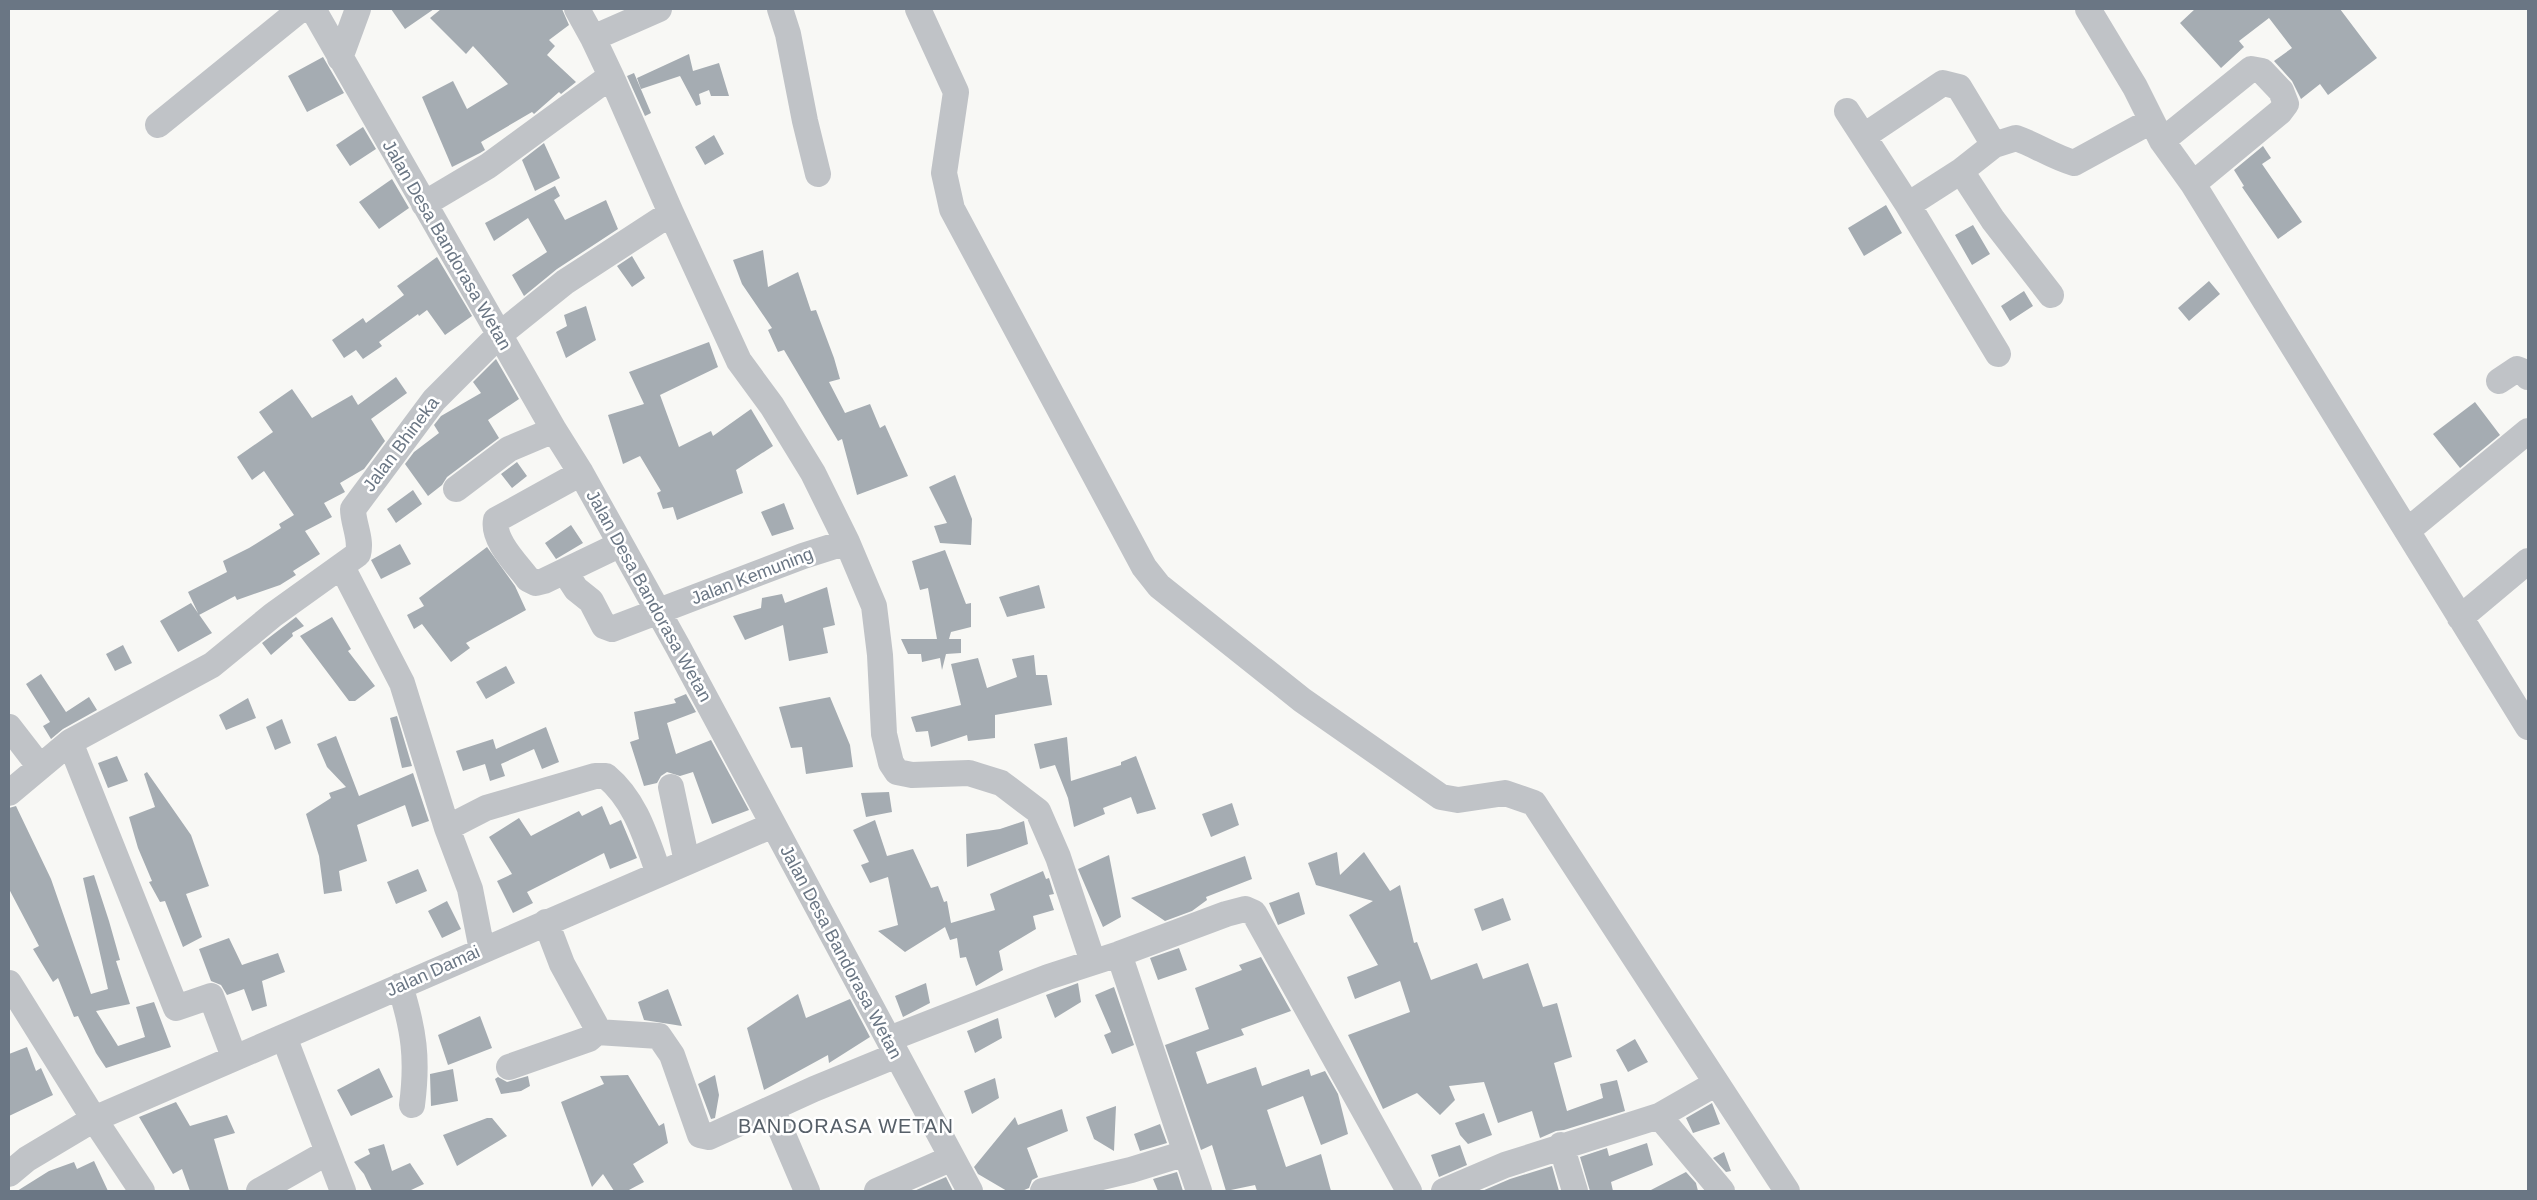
<svg xmlns="http://www.w3.org/2000/svg" width="2537" height="1200" font-family="Arial,sans-serif">
	<rect width="100%" height="100%" fill="#f8f8f5"/>
	<path fill="#a5acb2" d="M391,9H434L405,29Z
		M441,9H562L569,25L549,40L555,46L547,55L576,82L561,94L559,92L534,114L532,112L481,142L485,150L480,153L452,167L422,97L453,81L467,109L508,84L473,46L466,54L430,18Z
		M2195,9H2340L2377,58L2328,95L2320,84L2301,99L2292,81L2274,61L2292,48L2269,18L2239,41L2244,47L2221,68L2180,23Z
		M689,54L693,71L719,63L729,96H711L709,90L699,94L701,104L696,106L680,76L641,89L637,78Z
		M323,57L344,93L307,112L288,76Z
		M634,73L651,113L645,116L627,76Z
		M363,127L376,149L350,166L336,145Z
		M714,135L724,154L705,165L695,147Z
		M544,143L560,178L535,191L522,160Z
		M2263,146L2271,158L2262,164L2302,222L2278,239L2242,187L2244,186L2234,170Z
		M392,179L409,208L379,229L359,202Z
		M555,186L560,196L554,200L565,220L606,200L618,229L557,269L524,296L512,275L547,252L528,218L494,241L485,223Z
		M1886,205L1902,233L1864,256L1848,228Z
		M1973,225L1990,254L1972,265L1955,235Z
		M763,250L768,287L798,272L811,311L816,310L834,358L840,379L829,382L845,413L870,404L880,428L885,425L908,476L857,495L842,439L838,441L784,350L778,352L768,330L772,328L742,284L733,260Z
		M632,256L645,278L632,287L617,266Z
		M437,257L472,316L445,335L427,310L419,316L418,314L379,342L382,346L363,359L356,350L344,358L332,340L363,318L366,323L404,295L397,286Z
		M2209,281L2220,294L2189,321L2178,308Z
		M2024,291L2033,306L2010,321L2001,306Z
		M586,306L596,340L566,358L556,332L567,326L564,315Z
		M709,342L718,367L660,395L679,447L711,431L713,436L751,409L773,446L736,470L743,493L677,520L673,507L663,509L657,493L661,491L640,456L623,464L608,415L644,404L629,372Z
		M496,359L519,399L488,420L499,438L447,477L442,485L428,496L405,464L414,452L439,433L434,425L441,416L481,393L473,382Z
		M396,377L407,393L371,419L385,441L364,469L340,483L345,492L324,503L332,517L305,531L320,554L293,571L296,575L280,585L237,600L235,596L199,615L188,592L227,572L223,561L249,548L281,528L279,524L294,515L264,471L252,480L237,457L273,432L259,412L292,389L312,418L352,395L358,405Z
		M2475,402L2500,435L2460,468L2433,434Z
		M517,462L527,476L512,488L501,474Z
		M955,475L972,519L971,545L940,543L934,526L947,523L929,487Z
		M413,490L422,504L396,523L387,509Z
		M784,503L794,529L772,536L761,512Z
		M571,525L583,543L556,559L545,543Z
		M400,544L411,564L381,579L371,560Z
		M487,547L515,586L526,610L466,643L470,648L451,662L422,624L414,629L407,615L424,606L419,598Z
		M945,550L966,604L971,603V627L951,632L949,639H961V653L946,654L942,670L940,658L922,662L921,654H908L901,639H937L928,588L920,590L912,561Z
		M1039,585L1045,608L1007,617L999,597Z
		M827,587L835,625L823,628L828,653L789,661L783,625L745,640L733,616L761,608L762,598L782,594L785,603Z
		M191,603L212,633L178,652L160,621Z
		M296,617L304,626L292,633L293,636L271,655L262,643Z
		M332,617L351,649L348,651L375,686L355,701H349L300,636Z
		M123,645L132,663L115,671L106,654Z
		M1034,655L1036,675H1047L1052,705L995,715V738L968,741L967,735L931,747L928,731L916,732L911,717L961,705L951,664L978,658L987,688L1017,677L1012,659Z
		M506,666L515,683L486,699L476,682Z
		M41,674L66,712L89,697L97,710L63,729L51,739L43,726L50,722L26,684Z
		M686,694L696,712L667,723L676,754L711,740L749,810L712,824L693,772L680,776L667,772L661,776L657,783L644,786L630,742L639,739L634,712L676,703L674,699Z
		M830,697L850,745L853,767L806,774L802,747L791,748L779,707Z
		M248,698L256,718L226,730L219,715Z
		M397,716L412,766L402,768L390,718Z
		M282,719L291,743L275,750L266,727Z
		M546,727L559,762L542,769L534,749L501,764L505,776L490,781L485,764L463,771L456,751L493,739L496,749Z
		M336,736L359,796L413,773L429,821L412,827L405,805L357,825L367,861L339,871L342,891L324,894L319,856L306,814L331,798L329,793L346,787L327,767L317,744Z
		M1067,737L1071,781L1121,765V762L1136,756L1156,809L1137,814L1131,797L1103,808L1105,814L1074,827L1068,798L1055,765L1040,769L1034,744Z
		M117,756L128,781L108,788L98,763Z
		M147,772L191,835L209,886L186,894L202,937L183,947L165,901L160,902L149,882L152,881L138,848L129,817L155,807L144,774Z
		M889,792L892,812L866,817L861,793Z
		M1232,803L1239,825L1211,837L1202,814Z
		M16,806L51,879L91,994L108,989L83,878L94,875L109,921L120,960L116,961L130,1004L96,1011L118,1046L145,1037L136,1007L154,1002L171,1047L106,1068L96,1053L78,1016L74,1017L58,978L53,982L33,949L39,946L9,889V808Z
		M602,806L610,825L621,820L637,858L610,869L604,853L527,892L533,903L513,913L497,881L512,874L489,837L519,818L531,836L579,811L582,816Z
		M875,820L887,856L913,849L931,888L938,886L944,902L947,901L951,923L995,910L990,894L1043,871L1046,879L1049,878L1054,894L1049,895L1054,910L1033,916L1036,929L999,951L1003,970L976,986L966,957L960,958L957,938L950,940L945,927L905,952L878,931L898,925L888,877L870,883L861,865L869,862L853,830Z
		M1024,821L1028,844L967,867L966,834L1000,829Z
		M1337,852L1340,875L1364,852L1390,891L1400,885L1414,943L1417,942L1431,980L1477,963L1483,979L1528,963L1543,1007L1557,1003L1572,1057L1554,1063L1567,1111L1603,1098L1600,1084L1617,1080L1625,1111L1564,1130L1556,1131L1540,1138L1532,1111L1498,1123L1484,1082L1449,1086L1455,1100L1440,1115L1417,1093L1383,1109L1348,1035L1410,1012L1400,981L1355,999L1347,977L1378,965L1349,915L1373,901L1316,885L1308,863Z
		M1109,855L1121,917L1103,927L1078,869Z
		M1245,856L1252,879L1206,897L1207,900L1192,911L1165,921L1131,898Z
		M418,869L427,891L396,904L387,882Z
		M1299,892L1305,914L1278,925L1269,903Z
		M1503,898L1511,920L1482,931L1474,909Z
		M447,901L461,929L442,938L428,911Z
		M229,938L242,965L278,953L285,972L262,981L267,1006L252,1011L244,989L227,995L221,985L211,981L199,949Z
		M1179,948L1187,970L1158,980L1150,958Z
		M1261,957L1291,1011L1241,1029L1244,1035L1196,1052L1207,1084L1256,1067L1262,1086L1309,1069L1311,1076L1325,1071L1338,1094L1348,1134L1321,1145L1303,1096L1267,1110L1286,1167L1321,1154L1331,1191H1257L1255,1185L1226,1191L1212,1145L1201,1150L1165,1045L1209,1029L1195,988L1242,970L1239,965Z
		M926,983L930,1003L903,1017L895,996Z
		M1078,983L1081,1002L1055,1018L1046,995Z
		M1114,987L1134,1045L1112,1054L1104,1035L1111,1032L1095,995Z
		M668,989L682,1026L644,1020L638,1002Z
		M798,994L806,1018L850,999L870,1037L829,1063L828,1055L764,1090L747,1028Z
		M480,1016L492,1048L448,1065L438,1035Z
		M998,1018L1002,1038L975,1053L967,1031Z
		M1635,1039L1648,1062L1628,1072L1616,1050Z
		M27,1047L36,1071L41,1068L53,1095L9,1116V1054Z
		M379,1068L393,1097L351,1116L337,1090Z
		M453,1069L458,1101L431,1106L430,1074Z
		M628,1075L659,1126L664,1123L668,1143L633,1164L644,1182L627,1191H614L603,1174L592,1187L561,1102L604,1084L600,1076Z
		M715,1075L719,1095L715,1118L711,1119L698,1084Z
		M528,1076L530,1086L521,1091L501,1094L495,1079L498,1077L507,1082Z
		M995,1078L999,1098L972,1114L964,1091Z
		M176,1102L190,1126L227,1115L235,1133L214,1139L229,1191H190L182,1169L173,1174L139,1117Z
		M1712,1103L1720,1124L1693,1133L1686,1118Z
		M1116,1106L1114,1151L1094,1139L1086,1117Z
		M1062,1109L1068,1131L1027,1148L1038,1177L1032,1180L1029,1188L1022,1191H1007L978,1174L974,1167L1015,1117L1018,1125Z
		M1484,1113L1492,1135L1468,1144L1460,1135L1455,1123Z
		M487,1118H492L507,1136L457,1166L443,1135Z
		M1160,1124L1167,1143L1140,1151L1134,1134Z
		M1647,1143L1653,1165L1611,1182L1613,1191H1590L1580,1157L1607,1148L1609,1156Z
		M384,1144L392,1171L410,1163L424,1184L409,1191H372L364,1174L354,1162L370,1154L368,1149Z
		M1460,1145L1467,1165L1439,1177L1431,1155Z
		M1724,1152L1731,1171L1726,1172L1713,1158Z
		M94,1161L108,1191H17L49,1171L74,1162L77,1169Z
		M1552,1166L1559,1191H1482L1510,1179Z
		M1177,1172L1183,1191H1158L1153,1179Z
		M1686,1172L1696,1183L1698,1191H1649Z
		M946,1177L953,1191H914Z"/>
	<g fill="none" stroke-linecap="round" stroke-linejoin="round">
		<path stroke="#c0c3c7" stroke-width="26" d="M313,9L554,430L581,473L678,647L970,1191
			M577,9L593,38
			M780,9L788,34L805,121L818,174
			M918,9L956,92L944,173L952,209L1144,567L1159,586L1302,700L1441,797L1458,800L1505,793L1534,803L1787,1191
			M2088,9L2135,87L2162,141L2193,184L2528,727
			M340,58L358,9
			M611,76L593,38L659,9
			M1847,111L1908,205L1961,171
			M158,125L301,9
			M1864,136L1943,83L1959,87L1994,145
			M2162,141L2251,69L2262,71L2281,91L2286,104L2280,112L2193,184
			M424,204L488,166L611,76L671,213
			M1908,205L1998,354
			M2051,295L1993,220L1961,171L1994,145L2016,138C2036,145 2053,157 2074,163L2151,121
			M2499,381L2517,369L2527,373L2528,377
			M581,473L496,520C492,540 517,564 528,579L536,583L544,581L619,545
			M456,489L509,449L554,430
			M2407,531L2528,431
			M342,567L402,683L447,828L470,889L482,950
			M565,572L576,589L591,601L604,626L612,629L803,556L847,542
			M2460,618L2528,561
			M9,727L40,767
			M70,742L176,1008L211,996L234,1057
			M671,787L687,862
			M9,793L70,742L212,665L273,615L358,554C362,539 353,524 353,509L434,400L499,335L565,282L671,213L739,361L772,406L813,473L847,542L874,606L880,655L884,734L891,763L897,772L912,775L969,773L1001,783L1038,811L1058,857L1093,962
			M447,828L486,808L595,776H606C636,801 646,838 659,874
			M546,922L562,964L595,1024L597,1032
			M1119,954L1226,914L1245,909L1254,913L1409,1191
			M9,983L94,1119L142,1191
			M400,986C414,1030 418,1059 412,1105
			M284,1037L343,1191
			M889,1039L1048,977L1119,954L1186,1153
			M509,1067L589,1039L597,1032L659,1036L672,1055L700,1135L709,1137L814,1089L897,1055
			M772,1109L807,1191
			M1659,1116L1722,1191
			M1561,1145L1575,1191
			M9,1174L27,1159L94,1119L773,825
			M259,1191L328,1152
			M877,1191L952,1158
			M1043,1191L1131,1170L1186,1153L1199,1191
			M1444,1191L1505,1165L1659,1116L1715,1084"/>
	</g>
	<g text-anchor="middle" stroke-width="5" stroke-linejoin="round" paint-order="stroke">
		<g font-size="18" fill="#6a7684" stroke="#fff">
			<text transform="translate(447 245) rotate(60)" y="6">Jalan Desa Bandorasa Wetan</text>
			<text transform="translate(401 444) rotate(-53)" y="6">Jalan Bhineka</text>
			<text transform="translate(752 576) rotate(-21)" y="6">Jalan Kemuning</text>
			<text transform="translate(649 596) rotate(61)" y="6">Jalan Desa Bandorasa Wetan</text>
			<text transform="translate(841 952) rotate(62)" y="6">Jalan Desa Bandorasa Wetan</text>
			<text transform="translate(433 971) rotate(-24)" y="6">Jalan Damai</text>
		</g>
		<g font-size="20" letter-spacing="1" fill="#576069" stroke="#fff">
			<text x="846" y="1133">BANDORASA WETAN</text>
		</g>
	</g>
	<rect width="2537" height="1200" fill="none" stroke="#6a7684" stroke-width="20"/>
</svg>
